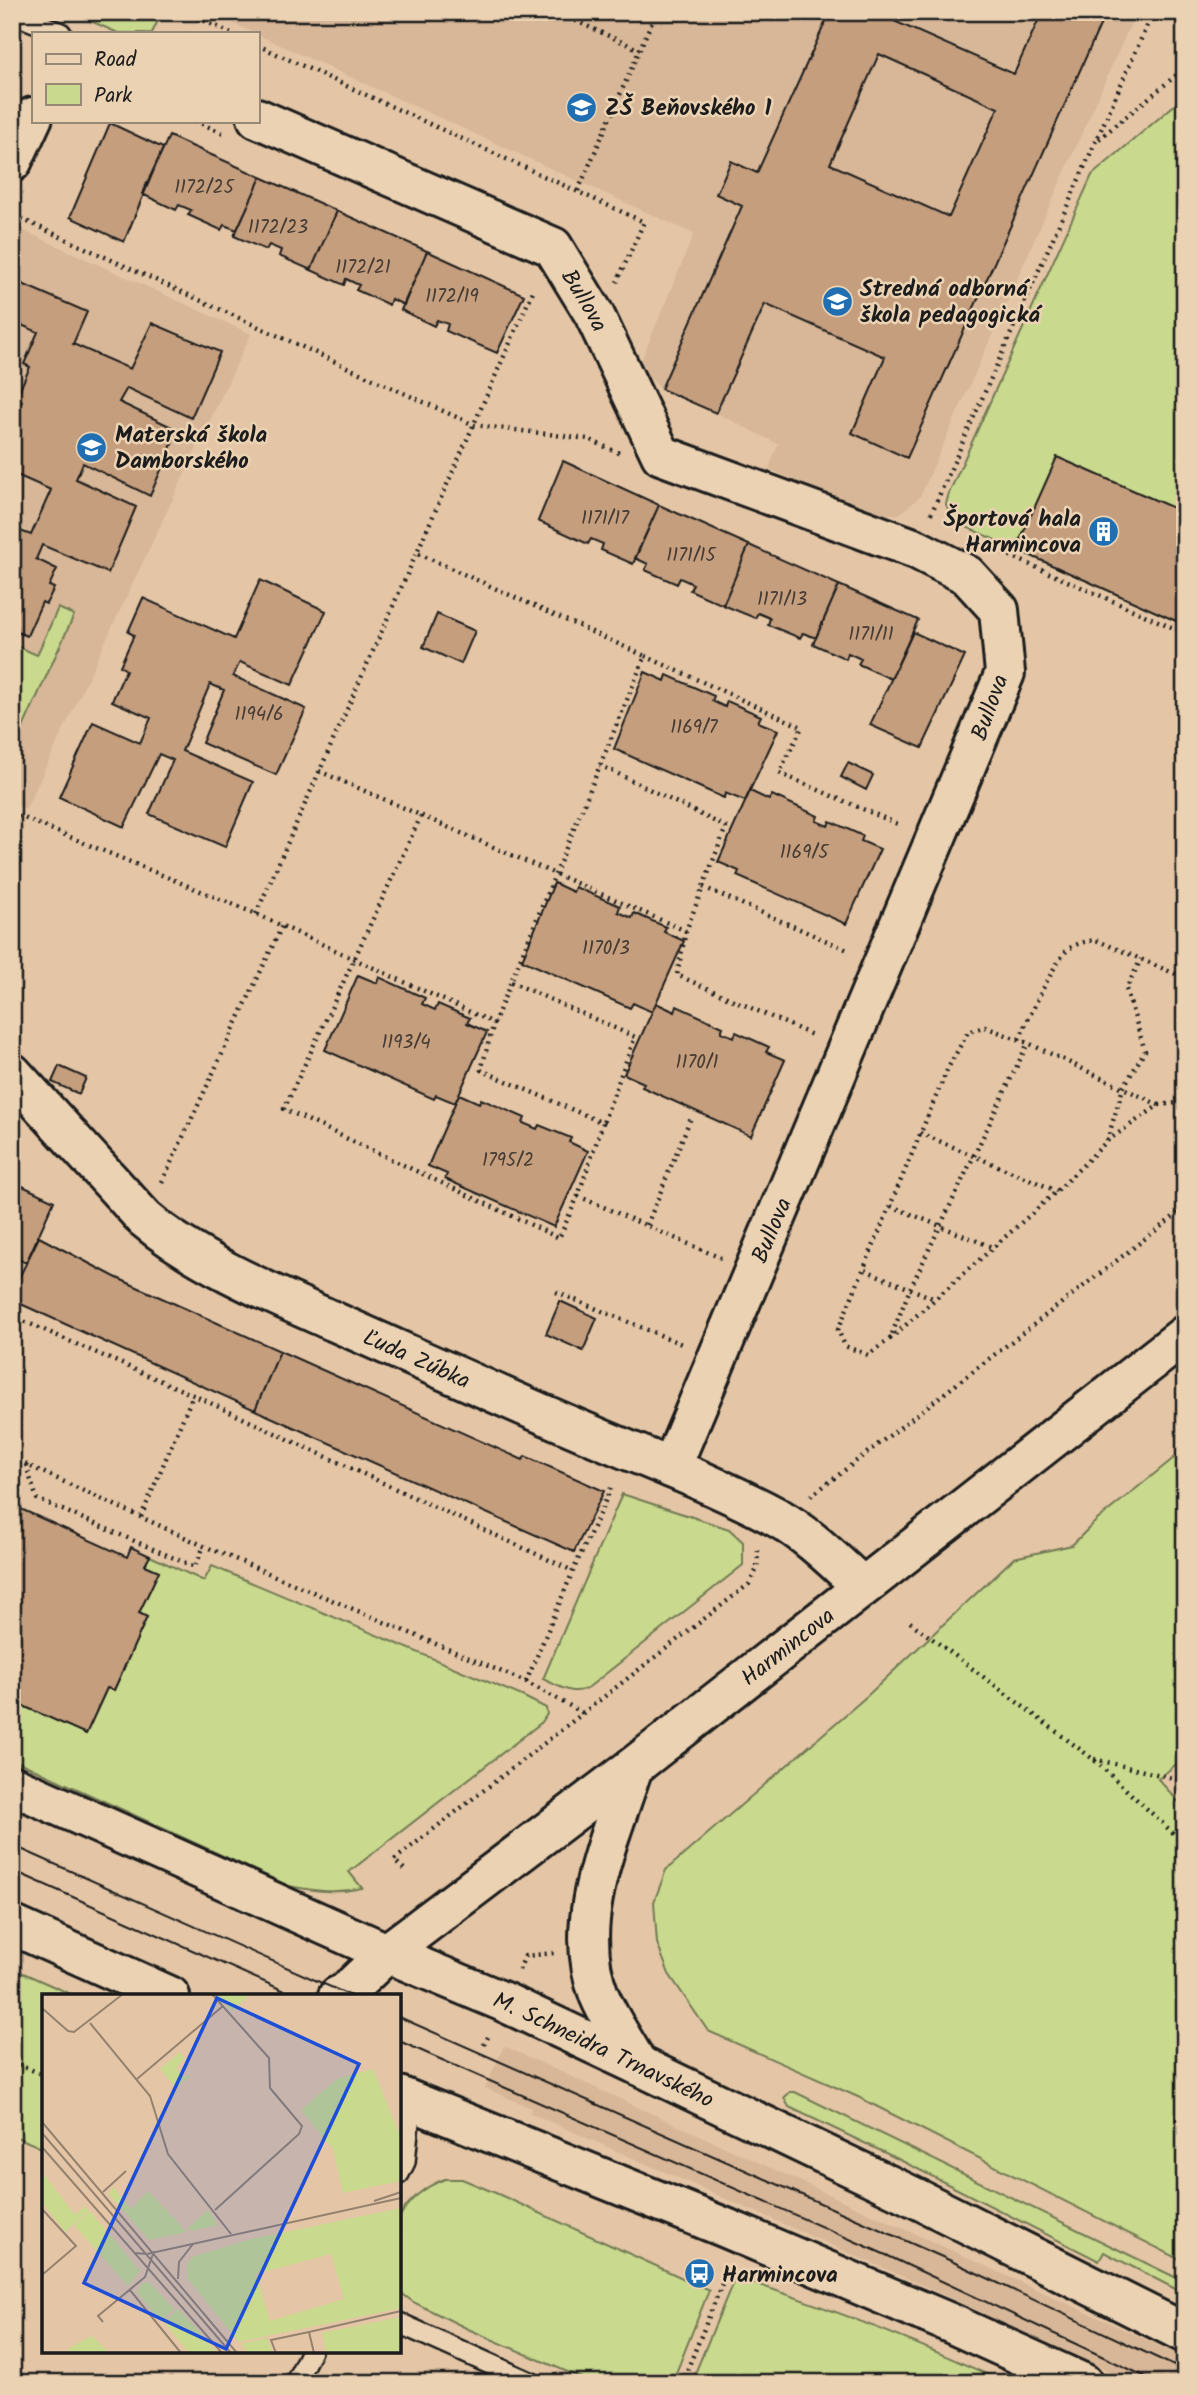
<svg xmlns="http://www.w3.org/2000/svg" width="1197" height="2395" font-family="Kalam,sans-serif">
	<rect width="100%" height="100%" fill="#e4c6a6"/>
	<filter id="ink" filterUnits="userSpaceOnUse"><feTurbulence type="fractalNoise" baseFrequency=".0143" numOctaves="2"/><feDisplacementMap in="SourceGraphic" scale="14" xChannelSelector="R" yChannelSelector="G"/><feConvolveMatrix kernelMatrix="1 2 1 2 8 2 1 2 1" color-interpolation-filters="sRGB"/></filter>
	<g filter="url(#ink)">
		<path fill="#d7b797" d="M237,12H1136L920,497L899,514H873L769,469L778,444L716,413L661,389L638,368L694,234L232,23Z
			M18,228L251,334L26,809L12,803V239Z
			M504,2046L1143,2338L1185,2358V2383H1135L913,2281L530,2113L531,2108L485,2088Z"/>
		<path fill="#c9d98d" stroke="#727a54" stroke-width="2" d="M70,12H162L152,33H118Z
			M1185,96V625L953,521L946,504L949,493L1092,175Z
			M58,608L74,615L12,752V644L37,655Z
			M1185,1449V1757L1158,1779L1185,1809V2262L858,2097L708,2031L669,1974L657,1943L654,1902L666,1870L867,1696L1014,1558L1072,1545L1096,1521Z
			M622,1494L729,1529L743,1542V1565L589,1687C573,1697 559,1686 543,1679Z
			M150,1556L204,1581L212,1566L522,1696L546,1708L547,1714L542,1722L349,1872L362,1888C336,1894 315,1891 289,1886L12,1759V1701L86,1734L107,1688L114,1690L147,1617L139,1613L159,1571L145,1565Z
			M12,1968L75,1996H44V2149L12,2135Z
			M790,2092H795L1185,2282V2294L1104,2252L1099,2261L900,2160L789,2107L784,2098Z
			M445,2179H462L498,2194L709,2290L672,2383H593L468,2329L413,2302L400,2292L399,2219C407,2200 426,2186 445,2179Z
			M735,2277C828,2307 918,2342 1006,2383H691Z"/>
		<path fill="#c59e7e" stroke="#1c1c1c" stroke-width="2" fill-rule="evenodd" d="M830,12H898L894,21L1014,74L1042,12H1106L907,458L852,433L885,357L765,304L716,413L661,389L742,206L716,194L731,161L757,173ZM879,54L998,108L949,217L830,164Z
			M110,123L163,148L124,242L70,217Z
			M169,136L261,177L237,230L224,225L221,230L188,215L191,210L179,205L176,210L142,194Z
			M261,177L337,211L311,270L279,256L281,250L269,245L266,250L234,236Z
			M337,211L427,251L404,305L391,299L389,305L356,290L359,285L346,279L344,285L311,270Z
			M427,251L524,295L497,353L446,331L448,324L437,320L434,326L401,310Z
			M20,283L87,312L73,344L130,369L152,323L220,352L191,418L127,388L119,402L178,430L150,496L83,463L76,479L136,507L108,573L42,545L36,559L57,569L49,586L54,588L46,604L42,602L27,636L12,630V528L31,535L51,490L12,473V423L22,401L16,398L30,367L24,364L38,332L12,321V302Z
			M1057,457L1185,513V625L1016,549Z
			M563,461L659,505L633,564L601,550L603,544L591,539L588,544L538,521Z
			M659,505L749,545L723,605L690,590L693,584L680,578L677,584L645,570L648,564L635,558Z
			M749,545L839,585L816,638L803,633L800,638L768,625L770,618L758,613L755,618L723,605Z
			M260,580L326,611L292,685L240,662L233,676L306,709L276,775L202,743L224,690L210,684L182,751L253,782L225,847L149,814L173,760L159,754L124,827L59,797L93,722L140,743L151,718L112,701L126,670L120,666L134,635L128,632L143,598L234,639Z
			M839,585L918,620L891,679L858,664L861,659L848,653L846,659L813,644Z
			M437,614L475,631L461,664L423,647Z
			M913,632L965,656L922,748L870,725Z
			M645,672L665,681L667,675L714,696L712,701L725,707L727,701L761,716L758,722L778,730L745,801L725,793L724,798L614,749Z
			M848,763L873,775L866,790L841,777Z
			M750,791L769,800L772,795L818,816L816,821L828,826L830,821L863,836L861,841L880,849L846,924L737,876L739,871L718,862Z
			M554,883L573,892L575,887L620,906L618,912L632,918L634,913L666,927L664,932L684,941L652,1012L633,1003L630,1008L522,960Z
			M358,975L377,983L379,977L425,998L422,1004L435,1010L438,1004L470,1018L467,1023L487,1032L455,1103L436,1095L434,1099L325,1050Z
			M656,1003L675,1012L677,1006L723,1027L721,1032L734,1037L736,1032L769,1047L766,1052L785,1060L751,1136L642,1087L644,1083L624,1074Z
			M59,1066L86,1078L79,1094L52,1082Z
			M459,1094L479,1103L481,1099L525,1118L523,1123L537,1129L539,1125L571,1138L569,1142L588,1151L554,1227L445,1179L447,1174L428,1166Z
			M12,1181L54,1201L26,1263L12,1256Z
			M39,1237L115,1277L280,1351L255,1410L12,1300V1292Z
			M560,1301L597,1318L583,1351L546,1334Z
			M280,1351L523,1460L525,1456L604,1491L574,1552L255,1410Z
			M12,1505L127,1557L131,1547L150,1556L145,1565L159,1571L139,1613L147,1617L114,1690L107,1688L86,1734L12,1701Z"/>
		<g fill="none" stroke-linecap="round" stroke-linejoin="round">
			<defs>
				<path id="lane" d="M12,13L61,33
					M399,2174L405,2162L411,2101
					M399,2323L532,2383
					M295,2383L311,2351"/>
				<g id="street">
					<path id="s1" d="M257,118L553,247L594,314L661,455L916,549L967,575L999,610L1005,673L671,1468"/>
					<path d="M12,162L33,117"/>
					<path id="s2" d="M12,1073L145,1219C196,1262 274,1295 335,1322C419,1359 502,1397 587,1433C650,1460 720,1486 780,1519C810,1536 836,1563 862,1586"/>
				</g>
				<g id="secondary">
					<path d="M633,1767C611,1837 570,1921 599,1995C609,2019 625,2042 638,2065"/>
					<path id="s3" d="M12,1785L387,1953L504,2002L638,2065L916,2198L1185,2333"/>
					<path d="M12,1925L170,1996"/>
					<path id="s4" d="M338,1996L345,1993L387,1953L633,1767L1185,1335"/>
					<path d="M399,2096L726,2228L950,2323L1083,2383"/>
				</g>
			</defs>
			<use href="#lane" stroke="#1c1c1c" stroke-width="24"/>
			<use href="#street" stroke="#1c1c1c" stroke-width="44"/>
			<use href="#secondary" stroke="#1c1c1c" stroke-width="44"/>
			<path stroke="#1c1c1c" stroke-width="4.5" stroke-dasharray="2 5" stroke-linecap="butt" d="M185,12L231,33
				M556,12L640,50
				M257,45L644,222L617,282
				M195,121L223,133
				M1099,139L1185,68
				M578,191L656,12
				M15,216L474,425L588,439L619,453
				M12,341L17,343
				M931,514L1153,12
				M997,550L1185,633
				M645,656L802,727L779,773L900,825
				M319,771L686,931L726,827L600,765
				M12,813L256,914L494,1023L645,656L417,553
				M421,816L284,1109L559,1238L578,1196L603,1123L481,1070L494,1023
				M703,887L850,951
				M256,914L534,289
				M686,931L677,975L812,1035
				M511,982L635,1037L603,1123
				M1019,1039C1029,1019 1054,959 1070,948C1078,943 1087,941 1096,940L1185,978
				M1159,1105L1185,1102
				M920,1133L1057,1191
				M1107,1141L1123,1088L1145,1051L1126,989L1141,959
				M162,1182L282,926
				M578,1196L721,1258
				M891,1206L992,1247
				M647,1225L692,1115
				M865,1270L935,1299
				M556,1292L684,1345
				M12,1316L193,1395L573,1571
				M890,1339L1057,1191L1107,1141L1159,1105L1028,1043L985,1027L968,1032L948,1068L838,1330L845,1346L868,1355L890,1339L910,1289L1028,1043
				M12,1458L204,1546L526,1682L583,1713
				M26,1465L37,1499L195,1567L204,1546
				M811,1496L1185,1208
				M141,1517L193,1395
				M910,1622L1093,1759L1185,1844
				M526,1682L573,1571L613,1484
				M1094,1759L1185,1781
				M404,1869L394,1860L749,1584L757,1569L758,1549
				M519,1970L525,1956L554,1953
				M484,2045L488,2037
				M12,2062L44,2075
				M682,2383L722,2284"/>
			<use href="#lane" stroke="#ebd2b3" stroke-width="19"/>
			<use href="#street" stroke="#ebd2b3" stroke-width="38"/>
			<use href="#secondary" stroke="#ebd2b3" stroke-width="38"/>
			<path stroke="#1c1c1c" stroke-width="2" d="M12,1845L351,1996
				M12,1870L296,1996
				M399,2017L949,2260L1185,2371
				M399,2041L886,2255L1159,2383"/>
		</g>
	</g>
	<defs>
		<symbol id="school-disc" viewBox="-11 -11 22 22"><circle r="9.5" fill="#1f6fb2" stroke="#ebd2b3"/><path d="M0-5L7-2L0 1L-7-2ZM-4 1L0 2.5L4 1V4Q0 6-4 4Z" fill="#fff"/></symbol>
		<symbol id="building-disc" viewBox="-11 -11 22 22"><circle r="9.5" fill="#1f6fb2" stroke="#ebd2b3"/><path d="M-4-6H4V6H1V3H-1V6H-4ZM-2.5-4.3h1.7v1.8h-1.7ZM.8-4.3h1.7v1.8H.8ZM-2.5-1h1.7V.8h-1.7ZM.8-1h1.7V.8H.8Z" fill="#fff"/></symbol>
		<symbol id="bus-disc" viewBox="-11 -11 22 22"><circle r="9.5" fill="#1f6fb2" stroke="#ebd2b3"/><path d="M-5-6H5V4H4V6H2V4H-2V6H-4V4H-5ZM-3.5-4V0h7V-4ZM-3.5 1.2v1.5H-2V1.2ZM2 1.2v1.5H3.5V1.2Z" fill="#fff"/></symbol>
	</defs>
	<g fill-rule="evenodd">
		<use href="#school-disc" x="564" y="90" width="35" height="35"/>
		<use href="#school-disc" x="820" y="284" width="35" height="35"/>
		<use href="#school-disc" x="74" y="430" width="35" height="35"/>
		<use href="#building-disc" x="1086" y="514" width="35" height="35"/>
		<use href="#bus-disc" x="682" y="2256" width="35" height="35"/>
	</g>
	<g text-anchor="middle" stroke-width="5" stroke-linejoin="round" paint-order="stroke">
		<g font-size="19" fill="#463c34">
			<text x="204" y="193">1172/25</text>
			<text x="278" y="233">1172/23</text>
			<text x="363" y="273">1172/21</text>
			<text x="452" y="302">1172/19</text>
			<text x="605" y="524">1171/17</text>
			<text x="691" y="561">1171/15</text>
			<text x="782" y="605">1171/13</text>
			<text x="871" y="640">1171/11</text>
			<text x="259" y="720">1194/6</text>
			<text x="694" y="733">1169/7</text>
			<text x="804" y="858">1169/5</text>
			<text x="606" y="954">1170/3</text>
			<text x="406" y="1048">1193/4</text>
			<text x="697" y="1068">1170/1</text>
			<text x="508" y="1166">1795/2</text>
		</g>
		<g font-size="23" font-weight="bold" fill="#1c1c1c" stroke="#ebd2b3" text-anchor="start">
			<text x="605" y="115">ZŠ Beňovského 1</text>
			<text x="860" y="296">Stredná odborná<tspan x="860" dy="26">škola pedagogická</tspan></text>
			<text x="115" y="442">Materská škola<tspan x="115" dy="26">Damborského</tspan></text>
			<text x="1081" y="526" text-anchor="end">Športová hala<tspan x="1081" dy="26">Harmincova</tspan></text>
			<text x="722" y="2282">Harmincova</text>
		</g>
		<g font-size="23" fill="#1c1c1c" stroke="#ebd2b3">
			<text dy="8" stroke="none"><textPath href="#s1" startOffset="385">Bullova</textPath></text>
			<text transform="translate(989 707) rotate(-70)" y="8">Bullova</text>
			<text transform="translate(771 1230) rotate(-67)" y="8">Bullova</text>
			<text dy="8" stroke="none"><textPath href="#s2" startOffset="504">Ľuda Zúbka</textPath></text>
			<text dy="8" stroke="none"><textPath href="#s4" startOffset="570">Harmincova</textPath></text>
			<text dy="8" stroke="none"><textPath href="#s3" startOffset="648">M. Schneidra Trnavského</textPath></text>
		</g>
	</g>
	<g transform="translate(42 1994)">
		<rect width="359" height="359" fill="#e4c6a6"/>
		<path d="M175,0H209L189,17ZM138,58L143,64L134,73L142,83L149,81L134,94L118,75ZM331,75L359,144V187L301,199L291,155L259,116L295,85ZM0,178L33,221L42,213L38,208L47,216L23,238L0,208ZM71,193L89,215L106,197L145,238L107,246L67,200ZM359,214V314L197,348L146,285L145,271L150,263L209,245ZM289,260L302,305L228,327L214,280ZM166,216L176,231L149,237L146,234ZM48,217L98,277L86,292L32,231ZM107,288L132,315L119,327L95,299L100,289ZM136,315L154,334L175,359H147L122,328ZM359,323V359H284L280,339ZM50,342L68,359H24L29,353ZM225,344L231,359H206L199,350Z" fill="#c9d98d" fill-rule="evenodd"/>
		<path fill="none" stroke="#94826f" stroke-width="2" d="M170,0L227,64L228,94L260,132L257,140L173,216M0,14L26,37L32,38L81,0M48,29L108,102L126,160L189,240M95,85L181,12M0,128L195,359M0,139L189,359M0,153L180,359M61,198L84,177M332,207L359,198M0,215L34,252L0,281M93,259L105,260L359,204M136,285L137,268L151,250M88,296L139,359M61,328L56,322L103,283L112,257M234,359L229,346L267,338M272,359L267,338L359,317"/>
		<path fill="#1d4ed8" fill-opacity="0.15" stroke="#1d4ed8" stroke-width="3.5" d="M175,4L317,70L184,355L42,289Z"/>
		<rect width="359" height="359" fill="none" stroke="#1c1c1c" stroke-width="3.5"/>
	</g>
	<rect width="1197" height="2395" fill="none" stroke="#ebd2b3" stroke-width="42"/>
	<rect x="21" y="21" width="1155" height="2353" fill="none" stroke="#1c1c1c" stroke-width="2.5" filter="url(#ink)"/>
	<rect x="32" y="32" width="228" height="91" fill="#ebd2b3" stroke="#988977" stroke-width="2"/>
	<rect x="46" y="54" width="35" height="10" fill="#ebd2b3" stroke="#988977" stroke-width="2"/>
	<text x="94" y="66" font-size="21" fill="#1c1c1c">Road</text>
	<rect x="46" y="84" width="35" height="21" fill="#c9d98d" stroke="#988977" stroke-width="2"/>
	<text x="94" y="102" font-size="21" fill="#1c1c1c">Park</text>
</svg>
